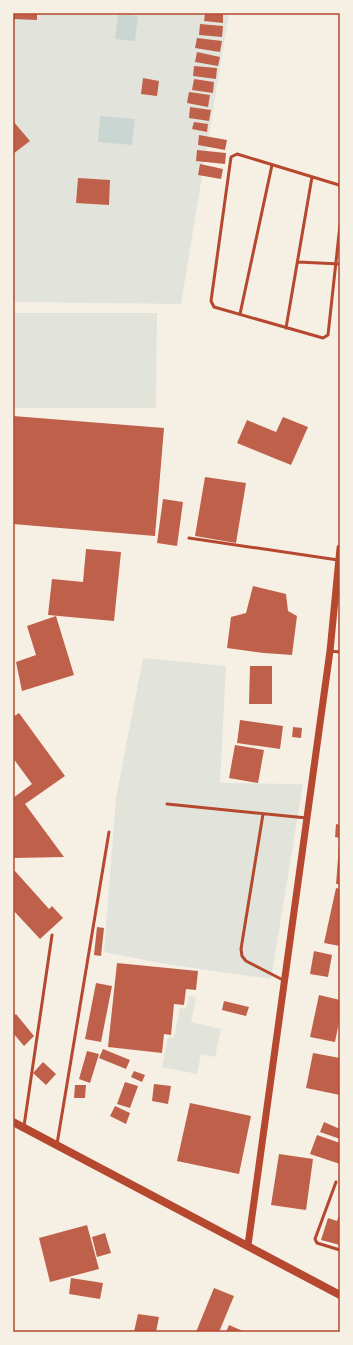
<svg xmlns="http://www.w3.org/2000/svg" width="353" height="1345" font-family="'DejaVu Sans',sans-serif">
	<rect width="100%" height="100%" fill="#f6efe4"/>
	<path fill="#e2e4dc" d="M13,13H229L181,304L13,302Z
		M13,313H157L156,408H13Z
		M143,658L226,666L220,783L303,784L271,979L165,964L104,952L116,798Z
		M189,996L196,997L191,1022L221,1029L215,1057L201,1054L197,1074L162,1067L168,1037L174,1038L180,1008L186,1009Z"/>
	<path fill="#c9d6d2" d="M118,14L138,16L135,41L115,39Z
		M100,116L135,119L132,145L98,142Z"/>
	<path fill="#bf614a" d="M13,13H37V20L13,19Z
		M205,13H223V23L204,21Z
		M200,24L223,26L222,37L199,35Z
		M197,38L222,41L220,52L195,48Z
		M197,52L220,57L218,66L195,62Z
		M194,66L217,68L216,79L193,76Z
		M143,78L159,81L157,96L141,94Z
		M194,79L214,82L213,93L192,90Z
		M189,92L210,95L208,107L187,103Z
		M190,107L211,110L209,121L189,118Z
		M13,121L30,141L13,154Z
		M194,122L208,124L207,132L192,129Z
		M199,135L227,140L225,150L198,145Z
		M197,150L226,153L225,164L196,161Z
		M200,164L223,169L221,179L198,175Z
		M78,178L110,180L109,205L76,203Z
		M13,416L164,428L155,536L13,524Z
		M283,417L308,427L291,465L237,443L247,420L276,432Z
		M205,477L246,483L236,543L195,536Z
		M163,499L183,502L177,546L157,543Z
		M86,549L121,552L114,621L48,615L52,579L83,582Z
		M253,586L286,594L288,611L297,616L292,655L264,653L227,648L231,617L246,613Z
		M56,616L74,675L22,691L16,662L36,655L27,626Z
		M250,666H272V704H249Z
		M19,713L65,776L25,804L64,857L13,858V844L14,843L13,842V798L32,784L13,758V717Z
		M240,720L283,726L280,749L237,743Z
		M293,727L302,728L301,738L292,737Z
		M235,745L264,750L258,783L229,778Z
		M336,824L340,825V838L335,837Z
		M339,846H340V884H336Z
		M15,871L49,909L52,906L63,918L40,939L13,910V873Z
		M336,888L340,889V946L324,943Z
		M97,927L104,928L101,956L94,955Z
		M314,951L332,955L328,977L310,974Z
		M117,963L198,971L196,990L186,989L184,1005L174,1004L171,1035L164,1034L162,1053L108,1047Z
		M96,983L112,986L101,1042L85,1039Z
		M319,995L340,1000V1022H339L335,1042L310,1037Z
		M224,1001L249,1007L246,1016L222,1010Z
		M16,1014L34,1036L24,1046L13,1033V1016Z
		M103,1049L130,1060L126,1069L99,1058Z
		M87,1051L99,1054L90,1083L79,1079Z
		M313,1053L340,1058V1095L306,1088Z
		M43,1062L56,1074L46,1085L33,1073Z
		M134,1071L145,1075L142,1082L131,1077Z
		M125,1082L138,1086L130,1108L117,1104Z
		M154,1084L171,1086L168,1104L152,1101Z
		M75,1085H86L85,1098H74Z
		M190,1103L251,1116L239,1174L177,1161Z
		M115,1106L130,1113L126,1124L110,1116Z
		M324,1122L340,1129V1139L320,1132Z
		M317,1135L340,1143V1164L310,1154Z
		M279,1154L313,1159L306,1210L271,1205Z
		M340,1212V1245L321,1240L328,1218L337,1221Z
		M87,1225L99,1269L50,1282L39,1238Z
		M105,1233L111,1253L97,1257L92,1237Z
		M71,1278L103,1283L100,1299L69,1294Z
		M214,1288L234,1296L219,1332H196Z
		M138,1314L159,1317L156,1332H134Z
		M229,1325L245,1332H226Z"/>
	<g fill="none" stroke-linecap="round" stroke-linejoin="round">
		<path stroke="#b5482f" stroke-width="3" d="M340,188L339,185L237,154L231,157L211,301L214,307L323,338L328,335L340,225
			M298,262L340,264
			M240,314L272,165
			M286,328L312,177
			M189,538L338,560
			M330,651L340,652
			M167,804L307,818
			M263,814L241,949L242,956L246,961L283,980
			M24,1126L52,935
			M57,1144L109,832
			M336,1182L315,1239L317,1243L340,1250"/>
		<path stroke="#b5482f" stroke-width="7" d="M248,1245L330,651L340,548"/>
		<path stroke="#b5482f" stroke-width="8" d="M13,1122L340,1295"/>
	</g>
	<rect width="353" height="1345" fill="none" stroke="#f6efe4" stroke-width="28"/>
	<rect x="14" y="14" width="325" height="1317" fill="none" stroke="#b5482f" stroke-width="1.5"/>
</svg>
